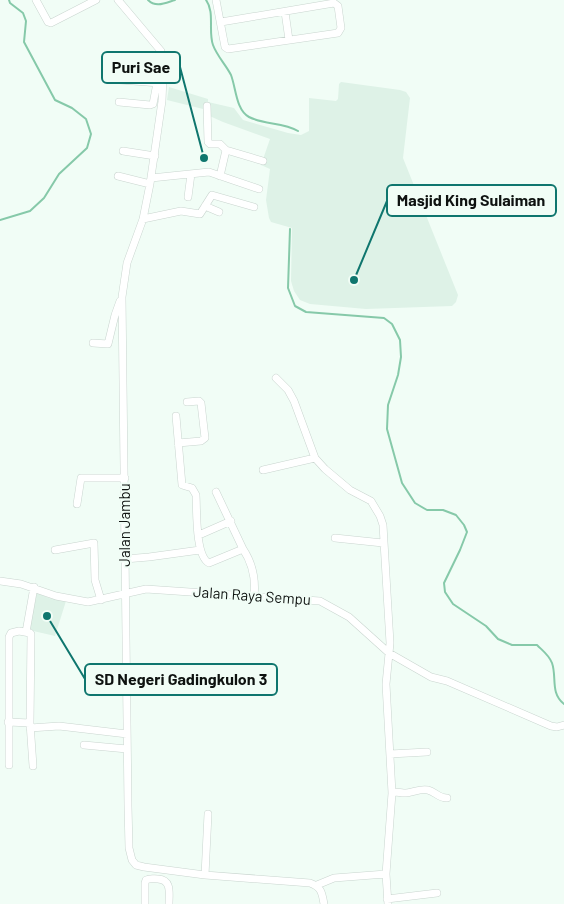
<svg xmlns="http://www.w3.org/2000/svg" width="564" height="904" font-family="Barlow,sans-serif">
	<rect width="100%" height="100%" fill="#f1fdf6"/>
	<path fill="#def2e7" d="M341,82L400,90L406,92L410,98L403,158L458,295L456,302L452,306L366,309L310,304L300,300L294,291L291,281L292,228L271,222L269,218L266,200L270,169L261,165L270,139L223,122L203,113V109L167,100L169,87L208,99V102L234,108L243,120L288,133L301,135L309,131V98L336,101L338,99L339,84Z
		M37,593L49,598L66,601L55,636L29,630Z"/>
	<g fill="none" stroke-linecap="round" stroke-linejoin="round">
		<path stroke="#86c9a9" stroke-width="2" d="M148,0C156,8 165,3 175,0
			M206,0C215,12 208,31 213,45C217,56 226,65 231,75C236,88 236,110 249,117C264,125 283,122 298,131
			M0,220L30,211L44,198L59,174L87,148L91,134L86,119L72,108L55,100L24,42L26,21L23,13L10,3L9,0
			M290,229L288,288L295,306L306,312L384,318L392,324L400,340L401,357L398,375L388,405L387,429L402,483L415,503L427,510H443L456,515L464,525L467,532L460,550L444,583L445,592L453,604L486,626L498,639L512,645H537C543,651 549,655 552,663C557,677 550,693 564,704"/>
		<defs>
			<path id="minor" d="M36,0L48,22L51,23L96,0
				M118,0L161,51L163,76L162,101L150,184L143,219L127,263L122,297L128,806L129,848L132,860L136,865L144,867L205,875L310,883C321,887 322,892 324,904
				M216,0L225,47L228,49L338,33L341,28L338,6L334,3L221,22
				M285,12L289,40
				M120,80L160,83
				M119,102L150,105L153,104L157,83
				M207,106L208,142L210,144H220L226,150L220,176
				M226,150L263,161
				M123,151L155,156
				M118,176L150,184
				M151,178L209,172L259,189
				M188,197L191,174
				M205,206L219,212
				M143,219L181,211L200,214L212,195L254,207
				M93,343L108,344L115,315L120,301
				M276,378L288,390L294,401L315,458L325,469L350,490L371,501L380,516L383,525L390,643L386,684L392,793L386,874L388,904
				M176,416L182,485L192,488L196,495C197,510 195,556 209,563L243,549L216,492
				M178,443L201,441L205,438L201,403L199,401L187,402
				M263,470L315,458
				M77,504L81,478H125
				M199,535L231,521
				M335,538L383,543
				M243,549C253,564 256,579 254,597
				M55,550L94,543L95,580L101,600
				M125,559L149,557L200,550
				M0,581L21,584L56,596L88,602L146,589L320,601L349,617L389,653L431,677L447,681L551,726L557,727L564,725
				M26,632L34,587
				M8,722L30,723
				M30,728L59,726L127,734
				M84,745L127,749
				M390,754L427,752
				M9,765V637L11,633L19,631L30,633L31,634L30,723L33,766
				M392,793C397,791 399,793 404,793C412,793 420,788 428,790C436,792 438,798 447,798
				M205,875L208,814
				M317,885L334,878L386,874
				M387,899L437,893
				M145,904V883L146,880C150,878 153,879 158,879C172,880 169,893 169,904"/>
		</defs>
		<use href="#minor" stroke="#c9d5cf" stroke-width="8"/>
		<use href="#minor" stroke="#fff" stroke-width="7"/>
	</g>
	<g text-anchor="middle" stroke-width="4" stroke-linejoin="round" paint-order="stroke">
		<g font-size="15" fill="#0e1210" stroke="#f1fdf6">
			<text transform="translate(125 525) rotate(-90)" y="5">Jalan Jambu</text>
			<text transform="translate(252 596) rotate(4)" y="5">Jalan Raya Sempu</text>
		</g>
	</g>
	<path fill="none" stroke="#0f766e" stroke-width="2" d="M204 158L180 67M354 280L387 201M47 616L85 679"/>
	<g fill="#0f766e" stroke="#f1fdf6" stroke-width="2">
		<circle cx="204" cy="158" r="5"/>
		<circle cx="354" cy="280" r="5"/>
		<circle cx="47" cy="616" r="5"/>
	</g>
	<g fill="#f1fdf6" stroke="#0f766e" stroke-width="2">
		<rect x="102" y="52" width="78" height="31" rx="5"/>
		<rect x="387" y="185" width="169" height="31" rx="5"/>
		<rect x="85" y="664" width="192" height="31" rx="5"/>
	</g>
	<g font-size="16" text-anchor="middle" font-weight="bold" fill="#0e1210">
		<text x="141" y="73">Puri Sae</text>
		<text x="471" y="206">Masjid King Sulaiman</text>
		<text x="181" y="685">SD Negeri Gadingkulon 3</text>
	</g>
</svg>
